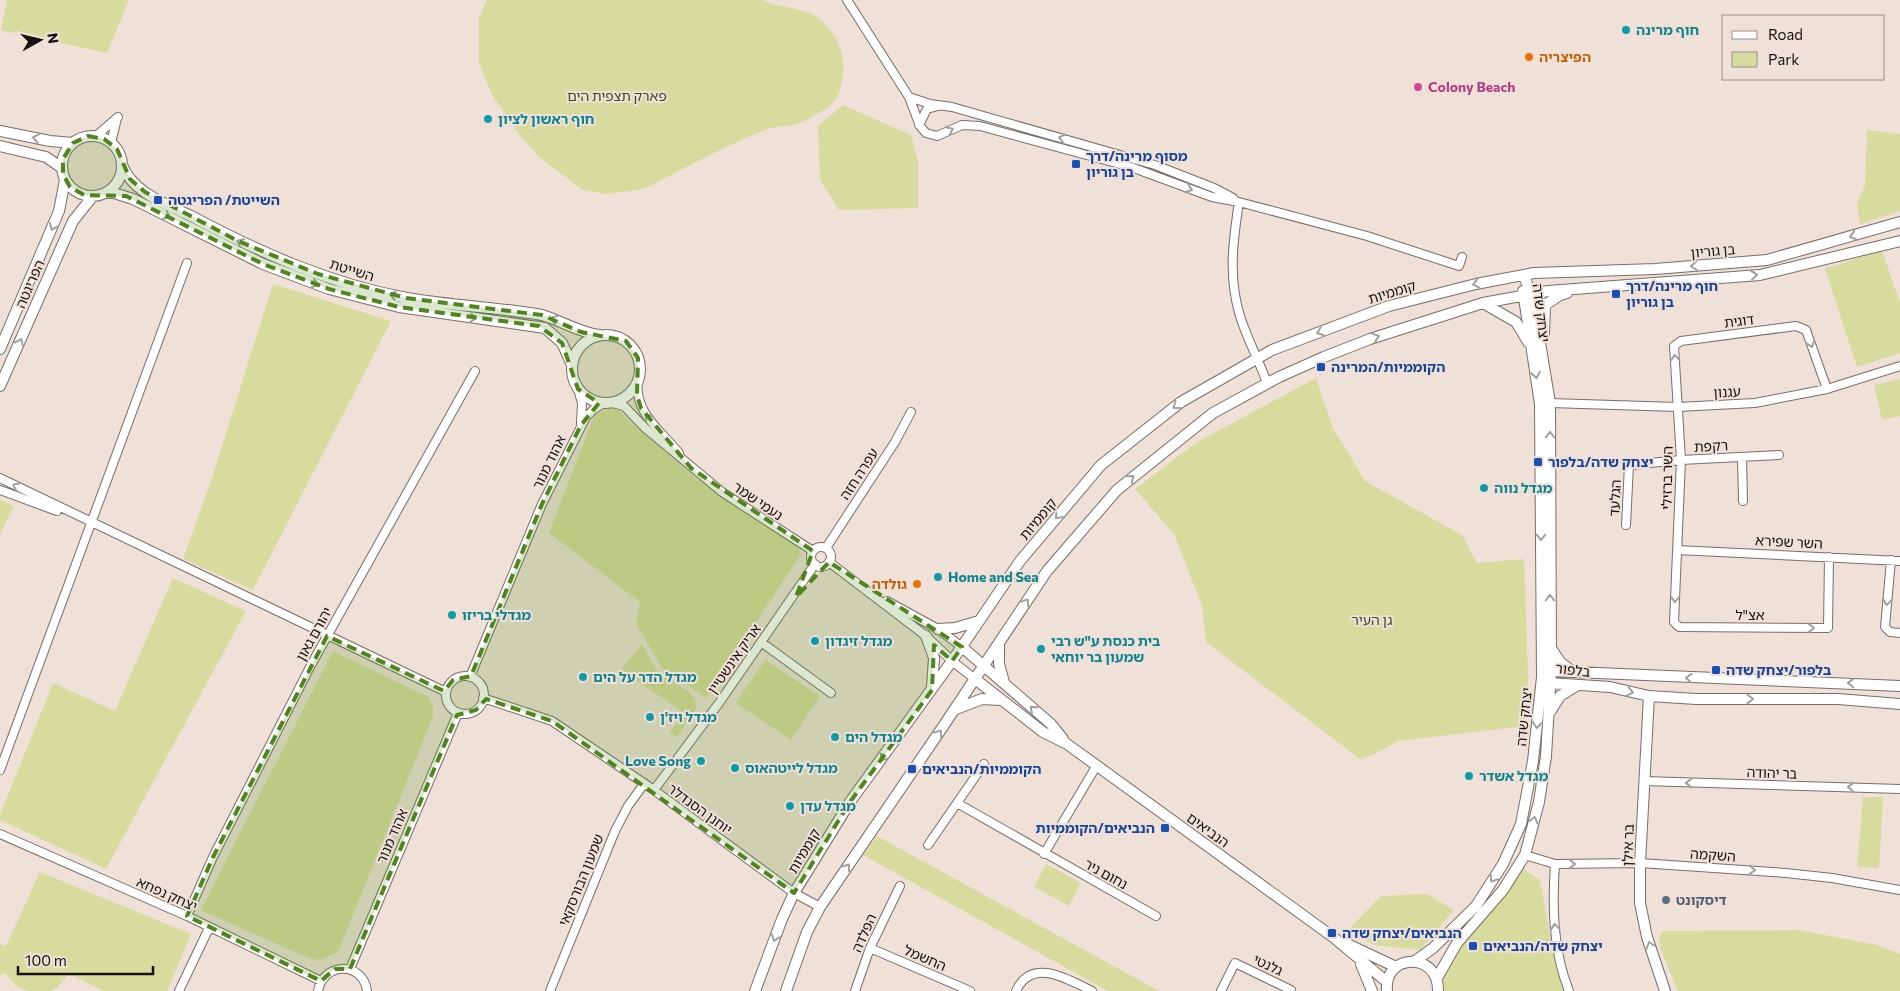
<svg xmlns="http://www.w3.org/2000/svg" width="1900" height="991" font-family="Commissioner,'Noto Sans Hebrew',sans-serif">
	<rect width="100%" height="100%" fill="#efe1d8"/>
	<path fill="#d7db9e" d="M7,0H129L107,53L1,30Z
		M487,0H763C781,9 803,6 820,19C829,26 838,40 841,51C846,66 843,94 831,105C825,110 805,121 798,124C788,126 777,126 768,129C727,145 689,166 650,186L639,190L606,194L583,190L539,157L520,136L491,93L479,62V18Z
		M843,105L911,135L918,162V208L839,210L820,180L818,126Z
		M1867,130L1900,134V211L1860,224L1857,203L1865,186Z
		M1882,250L1900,304V353L1857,367L1825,269Z
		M273,284L391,321L253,590L183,559L211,481Z
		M1316,378L1333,428L1365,481L1462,535L1477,563L1524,559L1528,678L1526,726L1398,741L1375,754L1360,759L1206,642L1202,606L1174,534L1135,489L1197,442Z
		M1900,379V416L1882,420L1874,385Z
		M612,408L619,410L627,419L695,477L792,543L798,548L801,554L706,698L661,667L636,623L640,602L549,533L593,419L596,414Z
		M0,500L14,506L0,535Z
		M173,578L246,611L106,869L0,820V815L53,683L115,711Z
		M642,644L657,671L689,692L695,698L696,709L677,737L670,733L683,712L621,670Z
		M333,651L428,697L433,707V716L338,952L320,960L308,958L201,910Z
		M765,660L820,696L791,740L736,703Z
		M1863,797H1883L1879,868L1857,867Z
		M877,836L1159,991H1108L863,855Z
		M1046,864L1081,883L1069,906L1034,887Z
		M1522,868L1540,880L1551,942L1564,991H1445L1442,986L1443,977L1451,957Z
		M40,872L191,934L167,991H104L69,974L58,987L51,991H27L16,986L5,973L0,975V944L6,946Z
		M1427,894L1454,910L1420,950L1373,945L1349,929L1381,896Z
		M1799,930L1877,945L1900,954V991H1678L1660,948L1659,938L1663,931Z"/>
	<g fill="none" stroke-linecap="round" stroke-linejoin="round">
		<defs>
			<path id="street" d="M847,0L909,97L920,126L926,133L937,136L962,125L980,126L1131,167L1212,197L1239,202L1367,236L1459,266L1462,257
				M909,97L930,104L952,107L1155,165L1214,188L1233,198
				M919,125L927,109L938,106
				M96,136L118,117
				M111,143L117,118
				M1239,202C1233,241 1228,277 1240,316C1247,339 1259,360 1267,383
				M638,379C633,412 660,430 679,453
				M578,389L582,403L581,423
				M1827,389L1806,330L1796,326L1681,341L1674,346L1681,460L1674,622L1679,627L1828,628L1829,557
				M612,403L624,406L645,428L722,492L813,551
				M1550,403L1678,407L1755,403L1827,389L1900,366
				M1742,457L1743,501
				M0,478L446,692
				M0,490L57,511
				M1626,525L1629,465L1681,460L1779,455
				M811 557a10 10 0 1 1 20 0a10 10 0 1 1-20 0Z
				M826,548L895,442L911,412
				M1677,550L1900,561
				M1891,560L1885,627L1890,632L1900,633
				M829,562L926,636L952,661L975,679
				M887,601L938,629L962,647
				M761,642L831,693
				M446 695a19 19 0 1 1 38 0a19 19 0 1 1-38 0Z
				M470,677L542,504L586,417L594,409L604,403
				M483,698L552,721L654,790L794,893L820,907
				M0,770L187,263
				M1644,781L1900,789
				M654,790L719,703L815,564
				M957,803L1156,916
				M0,834L187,916L321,981
				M928,845L984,764
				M1044,854L1097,765
				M1525,855L1555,864L1640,863L1786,873L1832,878L1900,890
				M1555,864C1552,907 1553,951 1569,991
				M187,916L213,857L311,665L475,371
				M870,948L970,991
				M350,969L458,713
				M179,991L209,928
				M318,991C323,962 363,961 367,991
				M550,991L615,831L628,806L644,784
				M855,991L870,948L900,886
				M1016,991C1032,956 1069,980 1092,991
				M1221,991L1235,963L1291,990"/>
			<path id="secondary" d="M0,131L50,141L73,143
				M62 166a30 30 0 1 1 60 0a30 30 0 1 1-60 0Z
				M0,146L46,157L62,168
				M122,165C133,193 166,204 191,216C259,252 330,284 407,298C452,306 498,307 542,315C562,321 578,332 599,335
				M106,193H114L133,199L263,264L329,289L399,307L545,328L562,343L572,365
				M1483,303L1516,322L1528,342
				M1544,333L1545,305L1560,295L1567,293
				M572 369a34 34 0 1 1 68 0a34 34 0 1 1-68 0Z
				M0,349L59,211L65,180
				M0,386L73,221L93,196
				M938,629L955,628L979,621
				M926,636L934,658L932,687
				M999,644V664L1004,682
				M962,647L1051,724L1063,739
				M1551,648L1560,662L1573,672
				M1545,675L1551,671L1900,686
				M975,679L1043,732L1067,744L1333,937L1387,982
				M1547,680L1550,683L1610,687L1649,696L1696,699H1838L1900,704
				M1649,696L1640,863V903L1647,937L1665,991
				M956,709L982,699L1001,700
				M1550,712L1560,696L1576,686
				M1343,942L1396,967
				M1415,961L1433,948L1476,906L1503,864L1521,824L1533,761L1542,677L1540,404L1523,291
				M1361,964L1372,991
				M1437,978L1457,943L1503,890L1525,855L1539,802L1546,756L1551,671L1550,403L1532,294L1523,275
				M755,991L782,919L794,893L850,802L952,661L1020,561L1101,465L1181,402L1272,350L1389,306L1476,284L1534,273L1655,269L1767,260L1900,222
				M786,991L807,932L820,907L942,728L1047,571L1117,490L1213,413L1279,377L1324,357L1370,339L1483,303L1548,291L1760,275L1900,241
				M1387,991C1383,953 1439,951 1438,991"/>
		</defs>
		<use href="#street" stroke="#796d65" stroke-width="10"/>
		<use href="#secondary" stroke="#796d65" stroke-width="12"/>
		<use href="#street" stroke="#fff" stroke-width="8"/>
		<use href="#secondary" stroke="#fff" stroke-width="10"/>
	</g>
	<defs><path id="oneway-chevron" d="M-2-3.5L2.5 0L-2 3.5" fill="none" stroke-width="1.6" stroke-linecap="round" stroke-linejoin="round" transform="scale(1.25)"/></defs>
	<g stroke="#a1a09f">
		<use href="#oneway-chevron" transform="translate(950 130) rotate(-26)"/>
		<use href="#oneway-chevron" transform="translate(36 138) rotate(-169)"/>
		<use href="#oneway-chevron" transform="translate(1062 138) rotate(-164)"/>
		<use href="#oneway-chevron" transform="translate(1189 189) rotate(20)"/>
		<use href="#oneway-chevron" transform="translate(167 216) rotate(26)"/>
		<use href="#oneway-chevron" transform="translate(53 227) rotate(113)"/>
		<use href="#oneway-chevron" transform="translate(1853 236) rotate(164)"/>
		<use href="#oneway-chevron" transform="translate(240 242) rotate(-154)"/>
		<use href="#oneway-chevron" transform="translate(1694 266) rotate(175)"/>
		<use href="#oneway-chevron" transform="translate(1754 275) rotate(-6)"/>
		<use href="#oneway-chevron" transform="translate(315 284) rotate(19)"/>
		<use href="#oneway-chevron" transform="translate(1476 284) rotate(167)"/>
		<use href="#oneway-chevron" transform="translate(393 295) rotate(-168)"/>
		<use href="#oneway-chevron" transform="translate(473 318) rotate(7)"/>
		<use href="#oneway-chevron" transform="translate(554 319) rotate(-160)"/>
		<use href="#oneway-chevron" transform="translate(1320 332) rotate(160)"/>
		<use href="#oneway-chevron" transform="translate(1376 337) rotate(-18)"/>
		<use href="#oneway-chevron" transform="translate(20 342) rotate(-66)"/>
		<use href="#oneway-chevron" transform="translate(1811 344) rotate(70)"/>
		<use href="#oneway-chevron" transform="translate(1675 358) rotate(-94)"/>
		<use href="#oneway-chevron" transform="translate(1536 375) rotate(81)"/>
		<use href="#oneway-chevron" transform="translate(1176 406) rotate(143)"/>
		<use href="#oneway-chevron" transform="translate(648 417) rotate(-129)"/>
		<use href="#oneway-chevron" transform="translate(1550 435) rotate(-90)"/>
		<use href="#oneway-chevron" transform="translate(1131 478) rotate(-39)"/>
		<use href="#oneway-chevron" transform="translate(16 486) rotate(-154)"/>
		<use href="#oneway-chevron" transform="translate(1058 516) rotate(130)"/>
		<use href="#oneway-chevron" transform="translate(1541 537) rotate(90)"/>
		<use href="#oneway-chevron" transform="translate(1550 598) rotate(-90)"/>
		<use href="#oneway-chevron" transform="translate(1675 599) rotate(92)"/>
		<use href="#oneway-chevron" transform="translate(1026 602) rotate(-56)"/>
		<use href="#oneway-chevron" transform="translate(1887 602) rotate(95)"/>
		<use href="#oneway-chevron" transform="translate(1811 628)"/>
		<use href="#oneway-chevron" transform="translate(1689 678) rotate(-178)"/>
		<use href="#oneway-chevron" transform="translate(1851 683) rotate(-177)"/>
		<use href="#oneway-chevron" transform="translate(1630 692) rotate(13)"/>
		<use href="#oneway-chevron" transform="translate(1750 699)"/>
		<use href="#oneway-chevron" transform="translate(1033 709) rotate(-139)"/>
		<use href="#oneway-chevron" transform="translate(1537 725) rotate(96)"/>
		<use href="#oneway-chevron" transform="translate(939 733) rotate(-56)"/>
		<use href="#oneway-chevron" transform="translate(883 758) rotate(126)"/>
		<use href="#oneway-chevron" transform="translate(1689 783) rotate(-178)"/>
		<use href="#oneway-chevron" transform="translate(1851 787) rotate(-178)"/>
		<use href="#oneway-chevron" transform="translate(1534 820) rotate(-75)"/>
		<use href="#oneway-chevron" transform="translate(1572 864)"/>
		<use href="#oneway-chevron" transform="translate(847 867) rotate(-55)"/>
		<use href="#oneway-chevron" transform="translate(1752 870) rotate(4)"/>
		<use href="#oneway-chevron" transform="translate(1493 879) rotate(123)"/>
		<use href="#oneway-chevron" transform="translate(1555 927) rotate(-95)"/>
		<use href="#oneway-chevron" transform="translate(775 938) rotate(110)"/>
		<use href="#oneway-chevron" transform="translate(1650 945) rotate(-108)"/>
	</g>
	<path fill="#4f851c" fill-opacity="0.2" stroke="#4f851c" stroke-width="4" stroke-dasharray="10 6" stroke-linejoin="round" d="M88,136L104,139L117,149L130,179L145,192L238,241L318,274L406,298L542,315L581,332L626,341L638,358L637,395L641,408L691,468L813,551L796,597L829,562L962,647L952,661L934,645L932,690L850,802L794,893L552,721L486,699L476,710L457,715L350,969H335L321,981L187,916L213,857L327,636L444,691L453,680L471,676L542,504L581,425L599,403L578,389L562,343L539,326L399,307L329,289L263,264L126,196L84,195L70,187L63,174V159L73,143Z"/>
	<g fill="#0f9aa8" stroke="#efe1d8" stroke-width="2">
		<circle cx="1626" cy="30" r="5"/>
		<circle cx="488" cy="119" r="5"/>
		<circle cx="1484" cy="488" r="5"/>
		<circle cx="938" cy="577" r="5"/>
		<circle cx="452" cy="615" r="5"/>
		<circle cx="815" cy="641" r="5"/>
		<circle cx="1041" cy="649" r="5"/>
		<circle cx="583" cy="677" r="5"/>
		<circle cx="650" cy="717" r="5"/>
		<circle cx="835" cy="737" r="5"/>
		<circle cx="701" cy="761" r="5"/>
		<circle cx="735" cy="768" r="5"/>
		<circle cx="1469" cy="776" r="5"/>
		<circle cx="790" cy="806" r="5"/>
	</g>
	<g fill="#e8710a" stroke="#efe1d8" stroke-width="2">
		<circle cx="1529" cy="57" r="5"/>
		<circle cx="917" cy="584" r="5"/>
	</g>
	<circle fill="#d1479c" stroke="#efe1d8" stroke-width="2" cx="1418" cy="87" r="5"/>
	<g fill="#1a4fb4" stroke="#efe1d8" stroke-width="2">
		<rect x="1071" y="159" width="10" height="10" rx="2.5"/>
		<rect x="153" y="195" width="10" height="10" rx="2.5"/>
		<rect x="1611" y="289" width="10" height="10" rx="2.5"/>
		<rect x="1316" y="362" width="10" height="10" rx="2.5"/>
		<rect x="1533" y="457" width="10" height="10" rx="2.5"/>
		<rect x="1711" y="665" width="10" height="10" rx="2.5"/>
		<rect x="907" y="764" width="10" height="10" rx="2.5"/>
		<rect x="1160" y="823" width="10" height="10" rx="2.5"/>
		<rect x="1327" y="928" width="10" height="10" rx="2.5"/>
		<rect x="1468" y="941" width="10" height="10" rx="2.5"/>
	</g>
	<circle fill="#5c6f8a" stroke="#efe1d8" stroke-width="2" cx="1666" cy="900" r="5"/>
	<g text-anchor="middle" stroke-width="4" stroke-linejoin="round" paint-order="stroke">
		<g font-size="14" font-weight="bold" fill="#0d838f" stroke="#efe1d8" text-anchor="start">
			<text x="1636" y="35">חוף מרינה</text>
			<text x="498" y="124">חוף ראשון לציון</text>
			<text x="1494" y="493">מגדל נווה</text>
			<text x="948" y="582">Home and Sea</text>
			<text x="462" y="620">מגדלי בריזו</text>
			<text x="825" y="646">מגדל זיגדון</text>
			<text x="1051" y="646">בית כנסת ע"ש רבי<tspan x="1051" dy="16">שמעון בר יוחאי</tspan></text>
			<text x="593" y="682">מגדל הדר על הים</text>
			<text x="660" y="722">מגדל ויז'ן</text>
			<text x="845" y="742">מגדל הים</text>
			<text x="691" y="766" text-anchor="end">Love Song</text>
			<text x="745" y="773">מגדל לייטהאוס</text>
			<text x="1479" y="781">מגדל אשדר</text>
			<text x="800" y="811">מגדל עדן</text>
		</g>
		<g font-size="14" font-weight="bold" fill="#c56008" stroke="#efe1d8" text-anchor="start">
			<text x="1539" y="62">הפיצריה</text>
			<text x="907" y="589" text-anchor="end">גולדה</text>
		</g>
		<g font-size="14" font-weight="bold" fill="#b23c85" stroke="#efe1d8" text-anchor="start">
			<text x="1428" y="92">Colony Beach</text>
		</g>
		<g font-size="14" fill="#454720" stroke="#efe1d8">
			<text x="617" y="101">פארק תצפית הים</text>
			<text x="1372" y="625">גן העיר</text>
		</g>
		<g font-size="14" font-weight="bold" fill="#164399" stroke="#efe1d8" text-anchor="start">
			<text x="1086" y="161">מסוף מרינה/דרך<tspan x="1086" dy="16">בן גוריון</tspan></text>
			<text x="168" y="205">השייטת/ הפריגטה</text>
			<text x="1626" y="291">חוף מרינה/דרך<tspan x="1626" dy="16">בן גוריון</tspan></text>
			<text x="1331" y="372">הקוממיות/המרינה</text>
			<text x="1548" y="467">יצחק שדה/בלפור</text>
			<text x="1726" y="675">בלפור/יצחק שדה</text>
			<text x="922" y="774">הקוממיות/הנביאים</text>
			<text x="1155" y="833" text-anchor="end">הנביאים/הקוממיות</text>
			<text x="1342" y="938">הנביאים/יצחק שדה</text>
			<text x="1483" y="951">יצחק שדה/הנביאים</text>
		</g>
		<g font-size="14" fill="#15110e" stroke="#efe1d8">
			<text transform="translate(1713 251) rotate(-5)" y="5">בן גוריון</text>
			<text transform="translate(352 270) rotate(17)" y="5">השייטת</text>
			<text transform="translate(30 284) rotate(-66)" y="5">הפריגטה</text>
			<text transform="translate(1392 292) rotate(-17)" y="5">קוממיות</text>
			<text transform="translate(1541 313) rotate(83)" y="5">יצחק שדה</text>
			<text transform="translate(1739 321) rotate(-7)" y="5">דוגית</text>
			<text transform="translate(1727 392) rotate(-3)" y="5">עגנון</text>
			<text transform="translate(1711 446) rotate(-3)" y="5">רקפת</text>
			<text transform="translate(549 462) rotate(-64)" y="5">אהוד מנור</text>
			<text transform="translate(859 474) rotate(-57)" y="5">עפרה חזה</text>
			<text transform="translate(1667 478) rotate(-89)" y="5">השר ברזילי</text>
			<text transform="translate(1615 498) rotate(-87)" y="5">הגלעד</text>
			<text transform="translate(758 501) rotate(34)" y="5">נעמי שמר</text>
			<text transform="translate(1038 519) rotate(-50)" y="5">קוממיות</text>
			<text transform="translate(1789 542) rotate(3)" y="5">השר שפירא</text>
			<text x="1750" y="620">אצ"ל</text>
			<text transform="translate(314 634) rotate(-61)" y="5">יהורם גאון</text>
			<text transform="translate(734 659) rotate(-55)" y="5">אריק אינשטיין</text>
			<text transform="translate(1573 670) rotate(7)" y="5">בלפור</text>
			<text transform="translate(1524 717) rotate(-84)" y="5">יצחק שדה</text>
			<text transform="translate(1772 773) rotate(2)" y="5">בר יהודה</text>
			<text transform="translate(700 809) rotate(36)" y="5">יוחנן הסנדלר</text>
			<text transform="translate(1208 830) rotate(36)" y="5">הנביאים</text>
			<text transform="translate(392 836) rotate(-67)" y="5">אהוד מנור</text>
			<text transform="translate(1628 845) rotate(-88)" y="5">בר אילן</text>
			<text transform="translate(804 851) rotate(-59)" y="5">קוממיות</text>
			<text transform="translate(1713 855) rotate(4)" y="5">השקמה</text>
			<text transform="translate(1106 874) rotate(29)" y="5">נחום ניר</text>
			<text transform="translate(581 880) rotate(-68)" y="5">שמעון הבורסקאי</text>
			<text transform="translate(167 894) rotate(24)" y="5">יצחק נפחא</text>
			<text transform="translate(864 933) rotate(-66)" y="5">הפלדה</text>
			<text transform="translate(925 958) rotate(23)" y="5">החשמל</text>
			<text transform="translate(1268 965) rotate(25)" y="5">גלנטי</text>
		</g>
		<g font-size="14" font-weight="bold" fill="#4e5e75" stroke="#efe1d8" text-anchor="start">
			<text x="1676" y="905">דיסקונט</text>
		</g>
	</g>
	<rect x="1722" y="15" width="162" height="65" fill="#efe1d8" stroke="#988e87"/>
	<rect x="1732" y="31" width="25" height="8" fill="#ffffff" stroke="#988e87"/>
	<text x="1768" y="40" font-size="15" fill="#15110e">Road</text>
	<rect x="1732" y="52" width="25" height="15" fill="#d7db9e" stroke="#988e87"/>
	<text x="1768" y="65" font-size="15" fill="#15110e">Park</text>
	<g transform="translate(40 40) rotate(82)" stroke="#efe1d8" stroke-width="4" paint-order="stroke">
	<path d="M0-4L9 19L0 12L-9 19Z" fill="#15110e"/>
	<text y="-8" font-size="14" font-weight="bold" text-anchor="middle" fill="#15110e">N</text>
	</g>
	<path d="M18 966v8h135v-8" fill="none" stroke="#15110e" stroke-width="2.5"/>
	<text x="25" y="966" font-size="15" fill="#15110e" stroke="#efe1d8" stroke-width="4" paint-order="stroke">100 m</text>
</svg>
